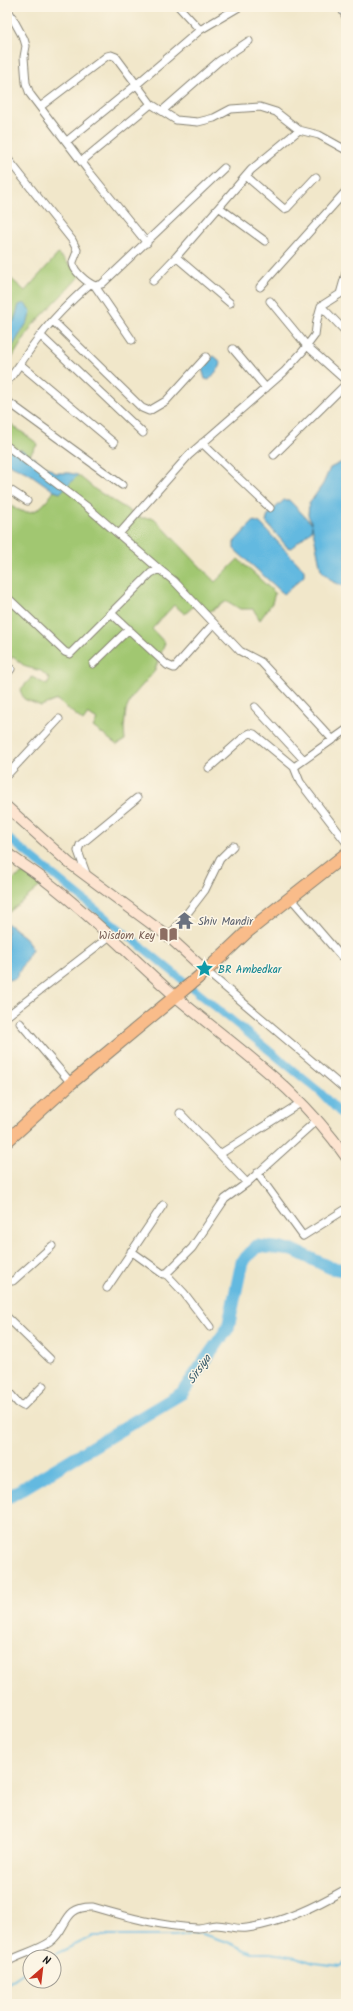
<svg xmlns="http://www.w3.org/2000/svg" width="353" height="2011" font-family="Kalam,sans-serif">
	<rect width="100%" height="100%" fill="#fcf5e5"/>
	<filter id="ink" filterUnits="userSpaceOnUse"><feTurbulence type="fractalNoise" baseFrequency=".025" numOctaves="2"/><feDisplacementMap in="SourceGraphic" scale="8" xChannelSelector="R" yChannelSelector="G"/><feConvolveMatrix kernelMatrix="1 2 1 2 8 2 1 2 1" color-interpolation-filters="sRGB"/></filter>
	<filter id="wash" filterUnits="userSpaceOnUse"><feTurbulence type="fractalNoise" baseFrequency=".012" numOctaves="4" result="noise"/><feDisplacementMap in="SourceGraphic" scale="16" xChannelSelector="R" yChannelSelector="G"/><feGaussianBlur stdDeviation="0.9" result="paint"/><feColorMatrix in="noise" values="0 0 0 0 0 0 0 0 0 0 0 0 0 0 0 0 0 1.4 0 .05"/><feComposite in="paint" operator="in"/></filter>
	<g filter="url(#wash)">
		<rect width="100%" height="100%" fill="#f1e7ca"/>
		<path fill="#a1c771" stroke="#5e7246" d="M58,254L81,275L32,326L7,366V275L25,291Z
			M7,421L38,444L29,456L22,450H7Z
			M78,475L96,490L141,518H154L215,582L238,559L275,593L272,603L260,620L253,609H240L227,601L209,612L197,603L185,614L174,605L152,629L165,643L154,672L132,697L126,710L124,728L125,740L117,745L93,727L97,720L88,714L83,721L57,700L41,706L24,699L20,690L32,677L47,685L50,679L41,671L26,667L13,657L7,662V503C29,519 39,513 54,491L60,493Z
			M28,870L43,884L7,914V883Z"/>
		<path fill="#63b9e0" stroke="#406a7e" d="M24,303L31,311L28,321L12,347L7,343V327L14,321L19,305Z
			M214,356L221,362L220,367L209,380L205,379L201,365Z
			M7,450H22L56,473H69L78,475L60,493L54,491L30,474L7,463Z
			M346,460V587L333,582L321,570L312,525L311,531L291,548L287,547L266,522L268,515L284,500H289L312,524L308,515L309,504L323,484L330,468Z
			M254,521L260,523L304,570V576L284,594L234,549V542Z
			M7,923L26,938L32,949L15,979L7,980Z"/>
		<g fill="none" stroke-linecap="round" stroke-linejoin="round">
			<path stroke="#63b9e0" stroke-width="2" d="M49,1957L94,1936H175L198,1933L225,1941L252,1953H271L296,1957L314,1963L341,1966L346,1962
				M7,1984L30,1968"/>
			<path stroke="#63b9e0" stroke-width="8" d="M7,837L320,1092L346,1119"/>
			<path stroke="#63b9e0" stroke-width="13" d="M7,1498L182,1393L228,1328L242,1262L257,1246L293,1250L331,1268L346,1270"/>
		</g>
	</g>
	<g filter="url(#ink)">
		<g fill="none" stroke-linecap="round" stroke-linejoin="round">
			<defs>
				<path id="street" d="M179,7L200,30
					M341,7L346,17
					M7,8L24,39L26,46L24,57L26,83L30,94L87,169L147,243
					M40,107L107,56L111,55L116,57L151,104L176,120L198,122L214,118L231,109L260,107L276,112L299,130L319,135L346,150
					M162,111L219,61L249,41
					M67,141L136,85L200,30L239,7
					M7,158L72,240L77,250C77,254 74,258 73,262C72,271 88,283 95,286L102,284L224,168
					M82,161L151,104
					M246,176L284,209L287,208L316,177
					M220,208L265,241
					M176,257L230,303
					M153,281L176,257L251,170L299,130
					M95,286L132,340
					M260,287L346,191
					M270,301L307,346L346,381
					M321,306L346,332
					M53,321L142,408L149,411L166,401L206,357
					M40,335L143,433
					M233,349L266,388
					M21,365L114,443
					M7,382C19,367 28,351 40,336C54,317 72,300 90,284
					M7,401L122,485
					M202,443L270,508
					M7,446L86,506L159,569
					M274,455L346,384
					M7,488L27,501
					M119,534L189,455L284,372L303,351L315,335L317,320L321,306L340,294L346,273
					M7,597L65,652L70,654L151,573L159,569L174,581L240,651L261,662L333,740
					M111,613L167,665L174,668L214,623
					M93,664L129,629
					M7,674L11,669
					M255,707L304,760
					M294,767L346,730
					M209,768L245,736L250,733L254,734L294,767L300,782L346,842
					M7,775L59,719
					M87,876L78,851L80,845L137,798
					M290,897L346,962
					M169,937L205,890L220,859L233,846
					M206,971L346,1090
					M7,1016L110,936
					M20,1023L71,1083
					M180,1113L247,1183
					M220,1154L302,1102
					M257,1173L303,1236L346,1209
					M131,1251L163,1274L168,1272L192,1248L225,1199L247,1183L318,1119
					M166,1274L184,1293L210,1327
					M7,1281H13L52,1246
					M107,1288L163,1205
					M7,1317L50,1359
					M7,1390L18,1403L23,1406L43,1386
					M7,1962C20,1954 37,1951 50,1942C69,1928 62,1906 93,1907C127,1917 163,1927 198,1928C204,1928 210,1925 216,1925C227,1925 237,1930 247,1928C282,1923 316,1906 346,1889"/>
				<path id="secondary" d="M7,807L69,863L169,937L206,971
					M7,853C20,863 34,871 46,881C92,916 132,958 175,996C236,1048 300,1089 346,1157"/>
				<path id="primary" d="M7,1141L71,1083L206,971L247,932L346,854"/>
			</defs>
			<use href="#street" stroke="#868273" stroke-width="9"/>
			<use href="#secondary" stroke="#868273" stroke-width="12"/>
			<use href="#primary" stroke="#868273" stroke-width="14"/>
			<use href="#street" stroke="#fff" stroke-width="7"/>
			<use href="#secondary" stroke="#fde4d0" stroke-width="10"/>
			<use href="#primary" stroke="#f9bc8a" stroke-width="12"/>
		</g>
	</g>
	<defs>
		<symbol id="temple-bare" viewBox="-9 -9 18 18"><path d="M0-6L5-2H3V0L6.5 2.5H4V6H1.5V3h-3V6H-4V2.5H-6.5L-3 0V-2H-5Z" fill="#6b7280" stroke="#fcf5e5" stroke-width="2.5" paint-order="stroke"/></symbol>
		<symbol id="library-bare" viewBox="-9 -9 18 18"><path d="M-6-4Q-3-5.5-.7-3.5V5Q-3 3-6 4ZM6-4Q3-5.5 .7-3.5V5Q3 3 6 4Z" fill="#8d6e63" stroke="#fcf5e5" stroke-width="2.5" paint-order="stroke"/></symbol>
		<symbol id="sight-bare" viewBox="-9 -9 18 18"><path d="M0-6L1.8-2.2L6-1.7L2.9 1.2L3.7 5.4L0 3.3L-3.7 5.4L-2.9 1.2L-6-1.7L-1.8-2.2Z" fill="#0f9aa8" stroke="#fcf5e5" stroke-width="2.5" paint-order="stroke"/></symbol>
	</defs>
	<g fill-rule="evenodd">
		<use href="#temple-bare" x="172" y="908" width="25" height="25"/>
		<use href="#library-bare" x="156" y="922" width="25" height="25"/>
		<use href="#sight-bare" x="192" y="956" width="25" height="25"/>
	</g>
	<g text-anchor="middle" stroke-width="3" stroke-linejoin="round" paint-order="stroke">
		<g font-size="11" fill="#5b616d" stroke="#fcf5e5" text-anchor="start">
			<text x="198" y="925">Shiv Mandir</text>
		</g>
		<g font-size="11" fill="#785e54" stroke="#fcf5e5" text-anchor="end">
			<text x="155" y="939">Wisdom Key</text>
		</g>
		<g font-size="11" fill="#0d838f" stroke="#fcf5e5" text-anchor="start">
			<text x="218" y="973">BR Ambedkar</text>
		</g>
		<g font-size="12" font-style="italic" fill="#385b6a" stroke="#fcf5e5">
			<text transform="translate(199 1369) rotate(-55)" y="4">Sirsiya</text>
		</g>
	</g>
	<rect width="353" height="2011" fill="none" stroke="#fcf5e5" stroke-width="24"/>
	<g transform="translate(42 1969) rotate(28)"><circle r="19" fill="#fcf5e5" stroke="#a29e95"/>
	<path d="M0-3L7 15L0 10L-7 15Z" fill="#c8321e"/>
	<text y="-6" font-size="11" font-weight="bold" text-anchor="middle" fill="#1c1c1c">N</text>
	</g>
</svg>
